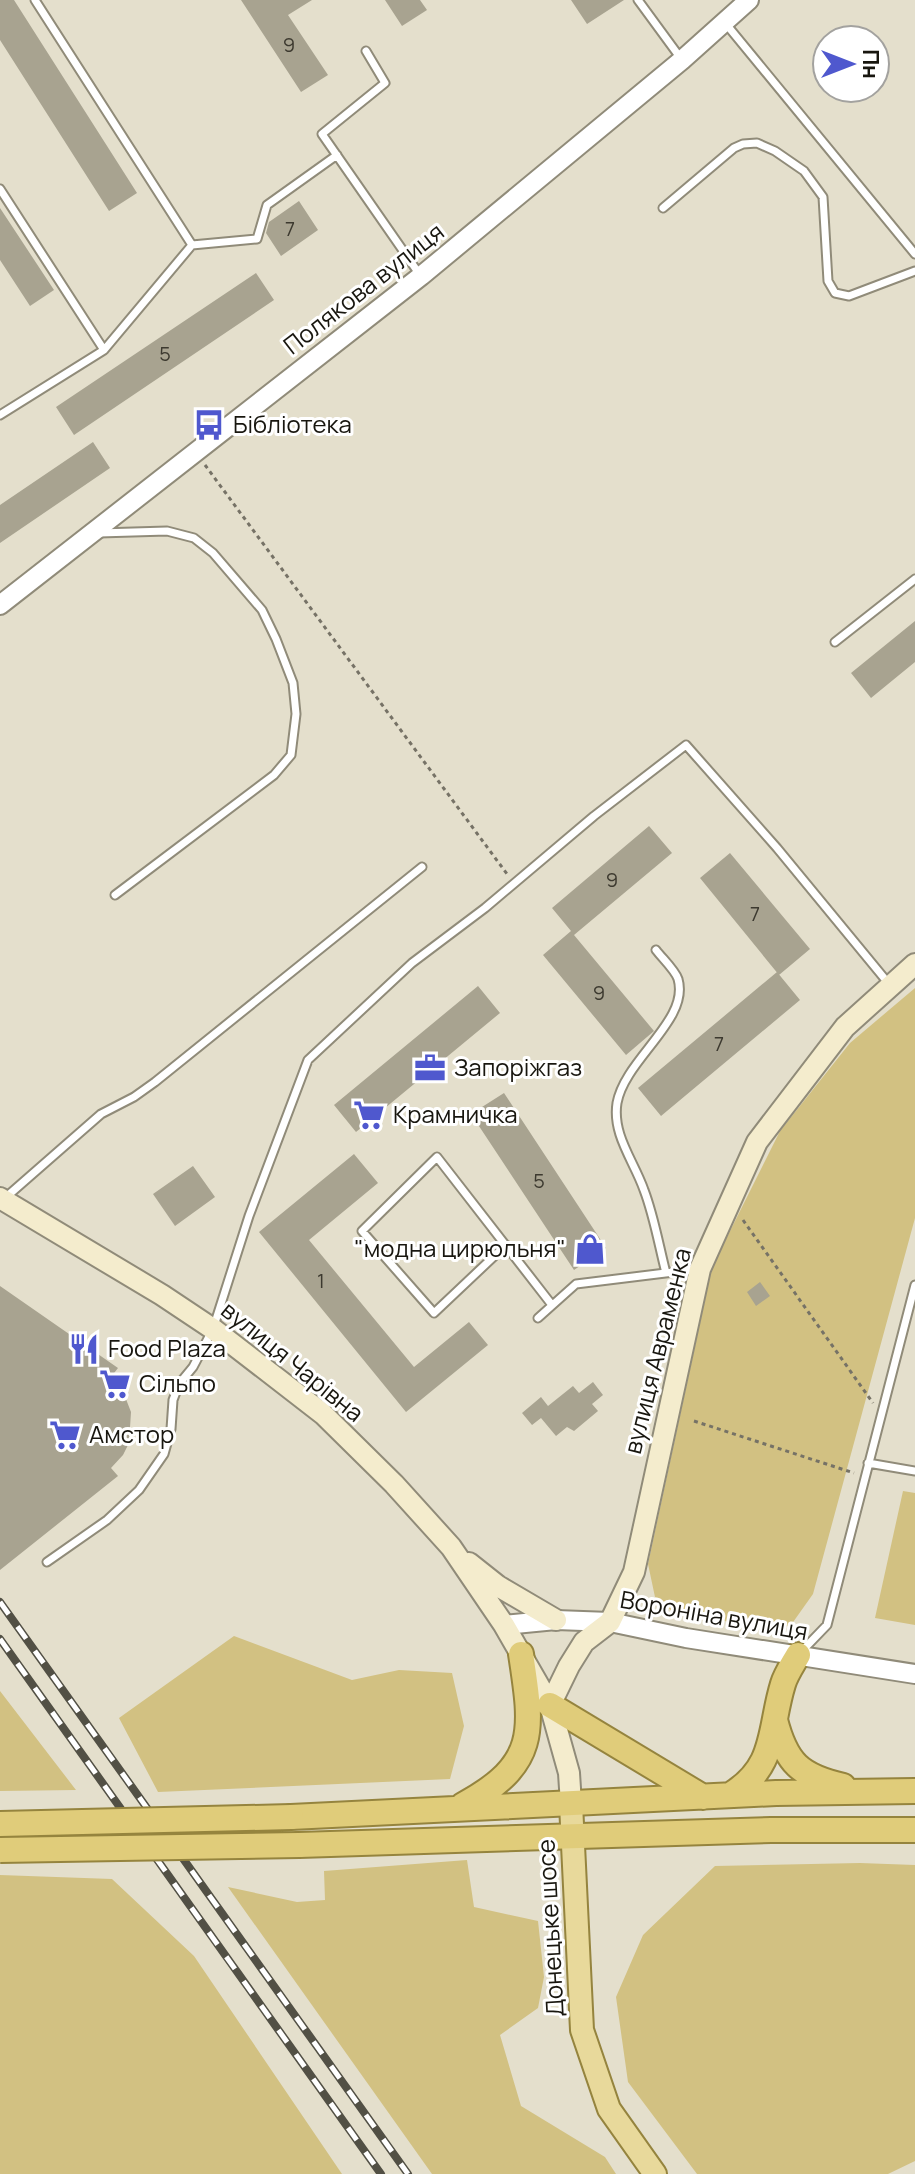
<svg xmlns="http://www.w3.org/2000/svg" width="915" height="2174" font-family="Manrope,sans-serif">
	<rect width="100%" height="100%" fill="#e4dfcc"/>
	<path fill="#d2c182" d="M915,988V1218L813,1594L791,1625L776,1630L673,1612L655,1597L648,1564L712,1267L780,1131L850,1043Z
		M903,1491L915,1493V1625L875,1618Z
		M234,1636L352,1680L399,1670L452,1673L464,1726L450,1779L158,1792L119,1718Z
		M0,1691L76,1790L0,1791Z
		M467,1860L474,1907L538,1921L544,1977L538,2008L500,2035L521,2106L605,2157L616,2174H432L228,1887L297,1902L325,1900L324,1871Z
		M860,1863L915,1865V2161L888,2174H697L628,2082L616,1997L643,1935L715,1866Z
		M0,1875L112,1879L194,1956L342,2174H0Z"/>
	<path fill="#a8a390" d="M0,0H14L137,193L109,211L0,40Z
		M241,0H312L288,15L328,75L301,92Z
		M385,0H420L427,10L402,26Z
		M571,0H624L587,24Z
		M299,201L318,230L281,256L266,233L269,222Z
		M0,208L54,290L30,306L0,260Z
		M256,273L274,300L74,435L56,407Z
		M93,442L110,468L0,543V505Z
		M915,621V662L871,698L851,673Z
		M649,826L672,853L574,935L654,1031L626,1055L543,955L571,931L552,908Z
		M730,853L810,949L779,975L700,878Z
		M777,972L800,1000L661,1116L638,1088Z
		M478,986L500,1013L356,1132L334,1105Z
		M504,1093L606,1248L574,1270L471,1114Z
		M354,1154L378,1183L309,1240L414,1367L469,1322L488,1345L406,1412L259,1232Z
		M193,1166L215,1197L175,1226L153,1194Z
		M760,1282L770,1296L756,1306L747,1292Z
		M0,1286L118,1368L111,1377L124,1394L131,1412L129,1443L123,1455L111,1468L118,1476L0,1570Z
		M593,1382L603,1395L592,1404L598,1411L574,1431L567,1427L556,1436L541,1418L532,1425L522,1413L541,1397L548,1406L573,1386L579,1393Z"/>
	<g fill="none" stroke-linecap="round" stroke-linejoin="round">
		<defs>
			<path id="service" d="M35,0L192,245
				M638,0L682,60
				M726,24L915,254
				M366,51L385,83L322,134L420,275
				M0,189L104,350
				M663,208L734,148L743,144L757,143L775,151L804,171L823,197L828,281L835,293L849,296L915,271
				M0,415L104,350L192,245L257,239L267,205L337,155
				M99,533L167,531L194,538L213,553L262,610L276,639L293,683L296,714L291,755L274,775L115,895
				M835,642L915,579
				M656,950C662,958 675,970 678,979C690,1020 625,1059 617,1103C612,1135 634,1161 644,1190C654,1216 659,1246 666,1273
				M5,1198L101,1114L134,1097L155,1082L422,867
				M506,1245L434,1313L362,1231L437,1157L552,1305
				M538,1318L576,1284L698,1269
				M868,1463L915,1471
				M47,1562L107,1520L139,1490L164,1454L171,1429L173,1400L179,1384L193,1367L213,1329L249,1216L308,1060L412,963L485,908L594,816L686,745L777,848L889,984
				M800,1653L827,1625L915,1285"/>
			<path id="tertiary" d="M0,605L421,276L682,60L749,0
				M504,1625L556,1620L610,1622L686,1638L915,1674"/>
			<path id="secondary" d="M0,1198L162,1295L213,1329L323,1414L394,1484L451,1547L504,1625L550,1705L569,1773L571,1804
				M469,1563L498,1586L556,1620
				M550,1705L569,1666L584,1642L610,1622L634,1572L700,1269L757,1142L845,1027L915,964"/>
			<path id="primary" d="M571,1804L582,2030L609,2109L655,2174"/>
			<path id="trunk" d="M550,1705L703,1797
				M775,1720C786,1763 800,1776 843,1786
				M730,1795C777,1767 769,1729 783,1684C786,1674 793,1664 798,1655
				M463,1805C538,1764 533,1732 521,1654
				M291,1817L776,1793L915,1791
				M299,1845L771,1830H915"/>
		</defs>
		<use href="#service" stroke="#908b79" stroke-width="11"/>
		<use href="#tertiary" stroke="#908b79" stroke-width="22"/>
		<use href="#secondary" stroke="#908b79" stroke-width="24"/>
		<use href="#primary" stroke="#95843e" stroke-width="26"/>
		<use href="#trunk" stroke="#95843e" stroke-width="28"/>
		<path stroke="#767266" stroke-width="3" stroke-dasharray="4 4" stroke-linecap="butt" d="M205,465L507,874
			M743,1220L873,1403
			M694,1421L854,1473"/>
		<use href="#service" stroke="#fff" stroke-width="7"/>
		<use href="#tertiary" stroke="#fff" stroke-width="18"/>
		<use href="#secondary" stroke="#f4eccd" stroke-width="20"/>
		<use href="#primary" stroke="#e8d99b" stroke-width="22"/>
		<use href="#trunk" stroke="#e0cc7a" stroke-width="24"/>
		<defs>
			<path id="rail" d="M0,1602L408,2174
				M0,1639L381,2174"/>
		</defs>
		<use href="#rail" stroke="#525045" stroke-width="8"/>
		<use href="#rail" stroke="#fff" stroke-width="5" stroke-dasharray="15" stroke-linecap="butt"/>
		<defs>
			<path id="trunk-bridge" d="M0,1824L291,1817
				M0,1850L299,1845"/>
		</defs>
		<use href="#trunk-bridge" stroke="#95843e" stroke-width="28" stroke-linecap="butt"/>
		<use href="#trunk-bridge" stroke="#e0cc7a" stroke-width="24"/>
	</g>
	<defs>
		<symbol id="bus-bare" viewBox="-9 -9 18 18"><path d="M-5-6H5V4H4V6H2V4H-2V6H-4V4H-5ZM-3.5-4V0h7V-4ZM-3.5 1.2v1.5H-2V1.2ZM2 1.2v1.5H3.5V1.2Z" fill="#4f58ce" stroke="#fff" stroke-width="2.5" paint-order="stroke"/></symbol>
		<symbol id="office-bare" viewBox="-9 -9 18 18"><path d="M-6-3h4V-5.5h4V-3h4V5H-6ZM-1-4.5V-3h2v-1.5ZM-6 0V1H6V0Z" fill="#4f58ce" stroke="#fff" stroke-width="2.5" paint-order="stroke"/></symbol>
		<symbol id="supermarket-bare" viewBox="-9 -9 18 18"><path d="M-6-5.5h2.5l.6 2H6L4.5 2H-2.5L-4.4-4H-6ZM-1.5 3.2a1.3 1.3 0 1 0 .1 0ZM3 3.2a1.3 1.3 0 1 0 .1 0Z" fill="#4f58ce" stroke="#fff" stroke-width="2.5" paint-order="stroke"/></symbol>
		<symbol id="shop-bare" viewBox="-9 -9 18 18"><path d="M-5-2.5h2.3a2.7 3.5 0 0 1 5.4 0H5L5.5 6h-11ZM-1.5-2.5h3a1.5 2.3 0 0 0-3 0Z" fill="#4f58ce" stroke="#fff" stroke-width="2.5" paint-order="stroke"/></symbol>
		<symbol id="restaurant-bare" viewBox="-9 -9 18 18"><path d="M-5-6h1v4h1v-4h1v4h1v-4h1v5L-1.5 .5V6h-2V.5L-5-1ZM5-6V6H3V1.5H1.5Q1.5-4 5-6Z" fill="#4f58ce" stroke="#fff" stroke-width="2.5" paint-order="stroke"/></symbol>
	</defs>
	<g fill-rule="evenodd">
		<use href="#bus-bare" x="187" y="403" width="44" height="44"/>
		<use href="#office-bare" x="408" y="1046" width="44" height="44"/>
		<use href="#supermarket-bare" x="347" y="1093" width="44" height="44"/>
		<use href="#shop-bare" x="568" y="1227" width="44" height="44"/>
		<use href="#restaurant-bare" x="62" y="1327" width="44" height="44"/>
		<use href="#supermarket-bare" x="93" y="1362" width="44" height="44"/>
		<use href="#supermarket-bare" x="43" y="1413" width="44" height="44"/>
	</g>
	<g text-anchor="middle" stroke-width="6" stroke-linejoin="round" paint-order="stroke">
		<g font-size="20" fill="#3c392f">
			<text x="289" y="52">9</text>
			<text x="290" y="236">7</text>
			<text x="165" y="361">5</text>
			<text x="612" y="887">9</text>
			<text x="755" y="921">7</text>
			<text x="599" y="1000">9</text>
			<text x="719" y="1051">7</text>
			<text x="539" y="1188">5</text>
			<text x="321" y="1288">1</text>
		</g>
		<g font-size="24" fill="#18160f" stroke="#fff">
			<text transform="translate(364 289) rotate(-38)" y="8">Полякова вулиця</text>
			<text transform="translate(658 1351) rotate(-76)" y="8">вулиця Авраменка</text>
			<text transform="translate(292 1362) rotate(39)" y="8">вулиця Чарівна</text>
			<text transform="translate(714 1616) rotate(10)" y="8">Вороніна вулиця</text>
			<text transform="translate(551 1928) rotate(-93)" y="8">Донецьке шосе</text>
		</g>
		<g font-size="24" fill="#18160f" stroke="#fff" text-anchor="start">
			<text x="233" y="433">Бібліотека</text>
			<text x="454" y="1076">Запоріжгаз</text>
			<text x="393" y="1123">Крамничка</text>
			<text x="566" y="1257" text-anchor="end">"модна цирюльня"</text>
			<text x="108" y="1357">Food Plaza</text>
			<text x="139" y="1392">Сільпо</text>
			<text x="89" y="1443">Амстор</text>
		</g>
	</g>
	<g transform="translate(851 64) rotate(90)"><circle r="38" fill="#ffffff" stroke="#a3a29f" stroke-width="2"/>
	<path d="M0-6L14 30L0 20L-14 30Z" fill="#4f58ce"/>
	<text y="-12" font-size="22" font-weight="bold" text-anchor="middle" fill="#18160f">Пн</text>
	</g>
</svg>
